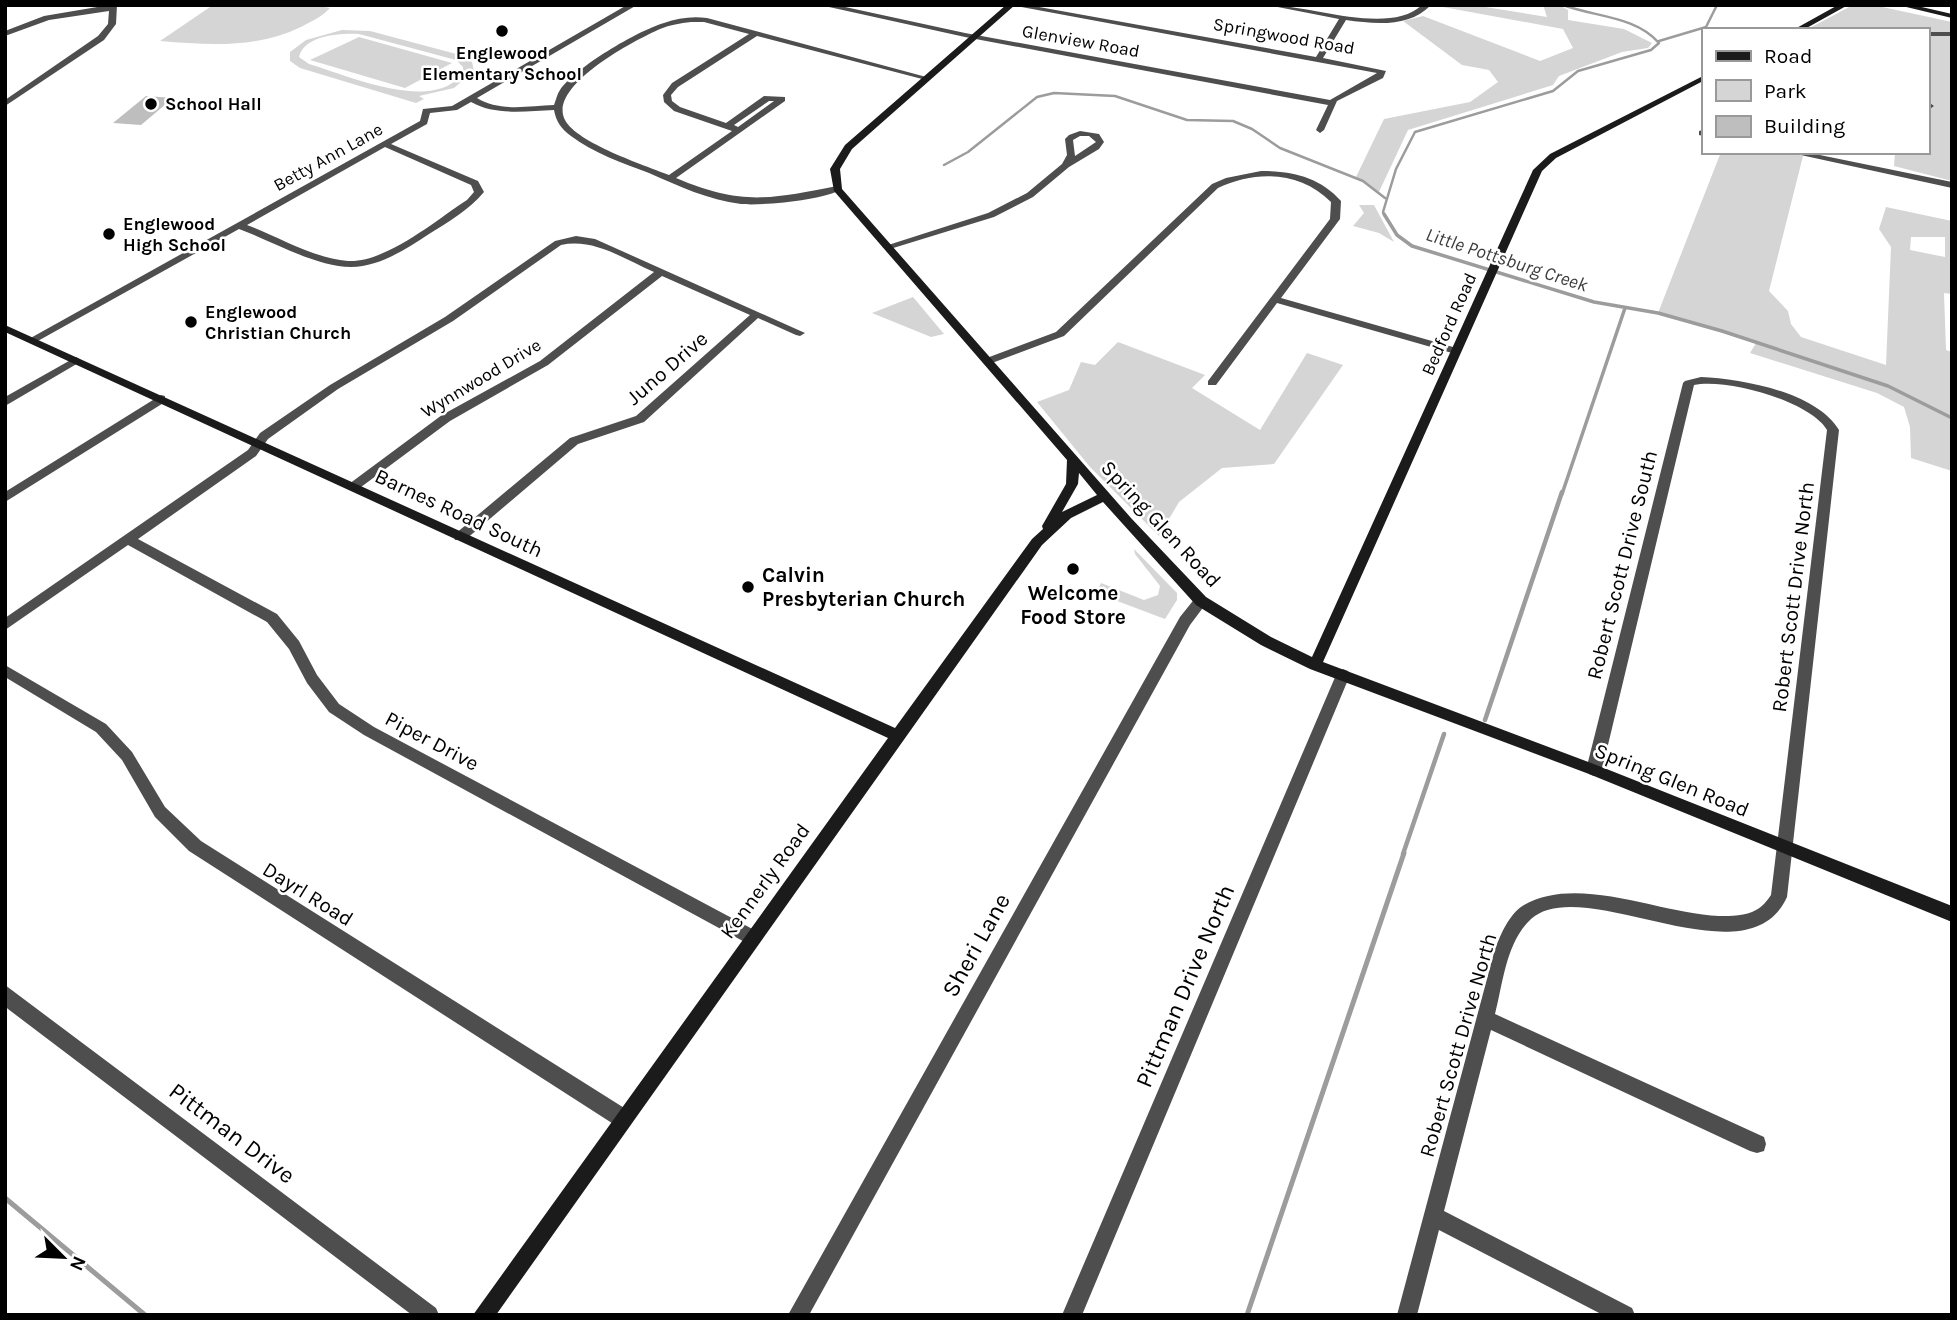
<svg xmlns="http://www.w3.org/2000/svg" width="1957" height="1320" font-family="Karla,sans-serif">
	<rect width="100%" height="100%" fill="#fff"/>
	<path fill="#d5d5d5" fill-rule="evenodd" d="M213,5H314L330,8C323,16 312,21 303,26C256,49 210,45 160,41Z
		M1432,5H1473L1547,17L1543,5H1559L1568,10V20L1624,29L1652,43L1648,48L1622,52L1559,76L1553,85L1408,130L1378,194L1356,177L1384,119L1470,102L1498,82L1489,70L1462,65L1403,21L1423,16L1540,61L1573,48L1563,29Z
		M1853,5H1873L1952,22V181L1894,166L1895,152H1927V30H1806Z
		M342,30L370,31L460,55L472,62L474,71L454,88L419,96L424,99L416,103L300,68L290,61V52L306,40ZM359,34L456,60L463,67V72C435,115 347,75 309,64L299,57C304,35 341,33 359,34Z
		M359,37L452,63L405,88L310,60Z
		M1721,152H1788L1803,156L1769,291L1788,311L1791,324L1801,337L1886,365L1891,247L1879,229L1886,207L1952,221V294L1944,293L1946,350L1952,352V471L1911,458L1910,427L1904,407L1877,393L1750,353L1756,343L1658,313ZM1911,237H1945V257L1910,250Z
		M1359,205H1374L1394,242L1379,233L1353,226L1364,213Z
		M913,297L944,334L931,337L872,313Z
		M1118,342L1205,375L1192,388L1260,430L1307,353L1343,365L1274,464L1222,468L1179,502L1159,536L1090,467L1037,402L1069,390L1081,362L1095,365Z
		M1134,549L1177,593V600L1165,619L1096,593L1101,583L1144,600L1158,595L1160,586L1135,554Z"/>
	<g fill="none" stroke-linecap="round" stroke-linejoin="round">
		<path stroke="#9c9c9c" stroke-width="2.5" d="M1659,41L1706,27L1717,5
			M944,165L968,152L1037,97L1054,93L1115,96L1187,120L1233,121L1252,129L1280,148L1363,181L1385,198
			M1385,216L1383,212L1396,169L1415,132L1553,91L1578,71L1651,50L1659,43C1636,16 1595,17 1563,5"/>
		<path stroke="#9c9c9c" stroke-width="3.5" d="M1384,214L1397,235L1412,246L1594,302L1658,313L1722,331L1888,386L1952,418
			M1562,494L1625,308"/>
		<path stroke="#9c9c9c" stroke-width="4.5" d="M1485,720L1562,492
			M1403,854L1444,734"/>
		<path stroke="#9c9c9c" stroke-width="5" d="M5,1198L145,1315
			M1247,1315L1404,853"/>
	</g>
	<path fill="#bebebe" d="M146,96L173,98L141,125L113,123Z"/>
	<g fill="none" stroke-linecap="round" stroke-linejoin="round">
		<path fill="#4e4e4e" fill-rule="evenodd" d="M109,5H117L116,24L104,40L5,106V100L98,36L108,24L109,11L49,20L5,36V31L44,16Z
			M627,5H637L477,98C500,112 528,106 554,105C556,100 557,94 560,90C576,67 637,31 664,23C678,18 692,16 707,18L930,78L926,80L757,36L678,87L671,95L672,101L680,107L726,123L764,96L785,97V101L676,178C742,206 770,199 837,186L842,189C824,200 763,206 741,204C708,200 679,186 649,173C623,163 593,153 571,136C561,129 556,121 554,110C526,111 496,116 471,102L457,110L430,113L427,124L391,144L478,181L484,192C469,210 448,222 429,234C406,249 379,267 351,267C316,267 272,241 239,229L36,342H28L27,340L420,121L423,109L452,106ZM691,22H704L749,34L672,83L663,95L664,102L674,111L732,131L669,175C644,165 577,143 565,120C547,86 635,40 660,29C670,25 680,23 691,22ZM769,101H774L738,127L734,125ZM385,147L471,185L474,192L467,200C436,220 386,263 348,261C313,258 279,237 247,225Z
			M820,5H836L965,33L1330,100L1377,73L1010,5H1028L1316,57L1339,19L1268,5C1310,5 1389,36 1422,5H1431C1409,28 1375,24 1346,20L1323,58L1386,71L1383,78L1337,101L1324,130L1320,133L1316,130L1328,105L965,37Z
			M1927,32H1952V36H1927Z
			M1927,101L1934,106L1927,111Z
			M1703,130V136L1699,135V131Z
			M1080,131L1099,134L1104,142L1099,149L1069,167L1033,197L994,217L890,249L882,247L988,213L1027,193L1062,164L1067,155L1065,139L1069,135ZM1080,136H1089L1096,142L1075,156L1073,140Z
			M1787,152H1805L1952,182V188Z
			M1261,171C1292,171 1320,177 1341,201L1340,219L1281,298L1460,349V353H1452L1277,303L1216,385H1208V381L1330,219L1331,202C1300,171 1256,170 1218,188L1064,336L992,363H984V359L1056,332L1212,184L1226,178Z
			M576,236L595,239L805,333L800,336L796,335L758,318L644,422L578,444L465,540H455L454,537L455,534L570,438L636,416L750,315L662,276L548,365L450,421L357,490H349L347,487L349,484L442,415L540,361L654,272C624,259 594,238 561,245L453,321L338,389L268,439L256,456L138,539L277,614L299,641L317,675L339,704L374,727L758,932L760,938L758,944L752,946L364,735L329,712L307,683L289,649L267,622L128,545L5,630V618L248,450L260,433L330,385L445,317L555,241Z
			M76,357L81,360L80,362L5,406V397Z
			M1701,377C1743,379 1816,392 1839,430L1787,897C1747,985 1584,872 1531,919C1506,942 1503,983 1495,1014L1764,1137L1766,1144L1764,1151L1757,1153L1750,1151L1491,1030L1444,1211L1632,1308L1635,1315H1603L1439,1230L1417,1315H1397L1495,949C1501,934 1509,914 1524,905C1578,874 1661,914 1719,916C1731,916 1746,916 1756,910C1762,907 1767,901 1771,895L1827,430C1810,401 1726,378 1694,385L1602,770L1599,774L1594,776L1589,774L1586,770L1683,383L1685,381Z
			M161,395L165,396V402L5,502V492Z
			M1201,596L1208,601L1190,625L809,1315H788L1180,617L1196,597Z
			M5,665L106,724L132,752L165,807L201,841L629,1111L631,1118L629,1125L622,1127L615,1125L189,851L155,817L122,760L96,732L5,677Z
			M1343,669L1348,671L1350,675L1082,1315H1062L1336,675L1338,671Z
			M5,985L436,1308L439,1315H412L8,1009L5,1006Z"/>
		<path fill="#1b1b1b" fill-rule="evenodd" d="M1006,5H1015L852,149L840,169L842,189L1131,518L1206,597L1271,637L1312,657L1533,170L1550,154L1703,76V81L1556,158L1542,171L1323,662L1599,766L1952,906V922L1589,774L1310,669L1261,645L1196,605L1103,502L1071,518L1042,545L496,1315H473L888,738L5,332V325L895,728L1032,539L1043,529L1042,526L1066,484L1067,460L834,191L830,169L845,145ZM1079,473L1097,495L1062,512L1078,484Z
			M1838,5H1848L1803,30H1793Z
			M1898,5H1913L1952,14V18Z"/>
	</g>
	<g fill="#000" stroke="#fff" stroke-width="2.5">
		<circle cx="502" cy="31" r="7"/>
		<circle cx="151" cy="104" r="7"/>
		<circle cx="109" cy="234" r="7"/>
		<circle cx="191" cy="322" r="7"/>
		<circle cx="1073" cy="569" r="7"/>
		<circle cx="748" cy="587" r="7"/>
	</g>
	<g text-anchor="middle" stroke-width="5" stroke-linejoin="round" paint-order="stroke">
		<g font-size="18" fill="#000" stroke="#fff">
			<text transform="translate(1284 36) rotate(10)" y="6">Springwood Road</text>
			<text transform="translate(1081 41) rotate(10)" y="6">Glenview Road</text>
			<text transform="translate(328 157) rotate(-29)" y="6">Betty Ann Lane</text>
			<text transform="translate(1449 324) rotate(-66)" y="6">Bedford Road</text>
			<text transform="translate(481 378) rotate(-31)" y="6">Wynnwood Drive</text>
		</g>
		<g font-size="18" font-weight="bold" fill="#000" stroke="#fff" text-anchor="start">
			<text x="502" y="59" text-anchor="middle">Englewood<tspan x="502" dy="21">Elementary School</tspan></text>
			<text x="165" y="110">School Hall</text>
			<text x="123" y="230">Englewood<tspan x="123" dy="21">High School</tspan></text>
			<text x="205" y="318">Englewood<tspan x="205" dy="21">Christian Church</tspan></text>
		</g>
		<g font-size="19" font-style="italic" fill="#3d3d3d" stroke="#fff">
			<text transform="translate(1507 259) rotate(18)" y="7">Little Pottsburg Creek</text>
		</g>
		<g font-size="21" fill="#000" stroke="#fff">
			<text transform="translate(667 368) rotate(-41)" y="7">Juno Drive</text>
			<text transform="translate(459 513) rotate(25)" y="7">Barnes Road South</text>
			<text transform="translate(1161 524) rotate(47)" y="7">Spring Glen Road</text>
			<text transform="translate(1622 565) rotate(-76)" y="7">Robert Scott Drive South</text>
			<text transform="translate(1793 597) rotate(-83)" y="7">Robert Scott Drive North</text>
			<text transform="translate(432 741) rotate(28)" y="7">Piper Drive</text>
			<text transform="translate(1672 780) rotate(22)" y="7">Spring Glen Road</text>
			<text transform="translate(765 881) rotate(-54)" y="7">Kennerly Road</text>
			<text transform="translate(308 894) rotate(32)" y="7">Dayrl Road</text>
			<text transform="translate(1458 1045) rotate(-74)" y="7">Robert Scott Drive North</text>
		</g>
		<g font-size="21" font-weight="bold" fill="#000" stroke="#fff" text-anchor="start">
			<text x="762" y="582">Calvin<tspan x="762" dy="24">Presbyterian Church</tspan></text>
			<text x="1073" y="600" text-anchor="middle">Welcome<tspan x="1073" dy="24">Food Store</tspan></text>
		</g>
		<g font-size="24" fill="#000" stroke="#fff">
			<text transform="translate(976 945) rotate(-61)" y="8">Sheri Lane</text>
			<text transform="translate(1185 986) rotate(-67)" y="8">Pittman Drive North</text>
			<text transform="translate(232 1133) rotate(37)" y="8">Pittman Drive</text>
		</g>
	</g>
	<rect width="1957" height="1320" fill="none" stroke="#000000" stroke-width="14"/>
	<rect x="1702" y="28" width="228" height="126" fill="#ffffff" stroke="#999999" stroke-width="2"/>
	<rect x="1716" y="51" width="35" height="10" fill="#1b1b1b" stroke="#999999" stroke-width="2"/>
	<text x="1764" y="63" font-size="21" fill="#000000">Road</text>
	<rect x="1716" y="80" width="35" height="21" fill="#d5d5d5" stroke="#999999" stroke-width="2"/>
	<text x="1764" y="98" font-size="21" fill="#000000">Park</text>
	<rect x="1716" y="116" width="35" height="21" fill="#bebebe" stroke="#999999" stroke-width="2"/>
	<text x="1764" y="133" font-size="21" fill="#000000">Building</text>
	<g transform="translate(63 1257) rotate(114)" stroke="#ffffff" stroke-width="5" paint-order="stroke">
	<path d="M0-5L12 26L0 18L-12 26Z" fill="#000000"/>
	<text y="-10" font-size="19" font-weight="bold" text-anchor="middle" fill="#000000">N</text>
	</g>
</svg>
